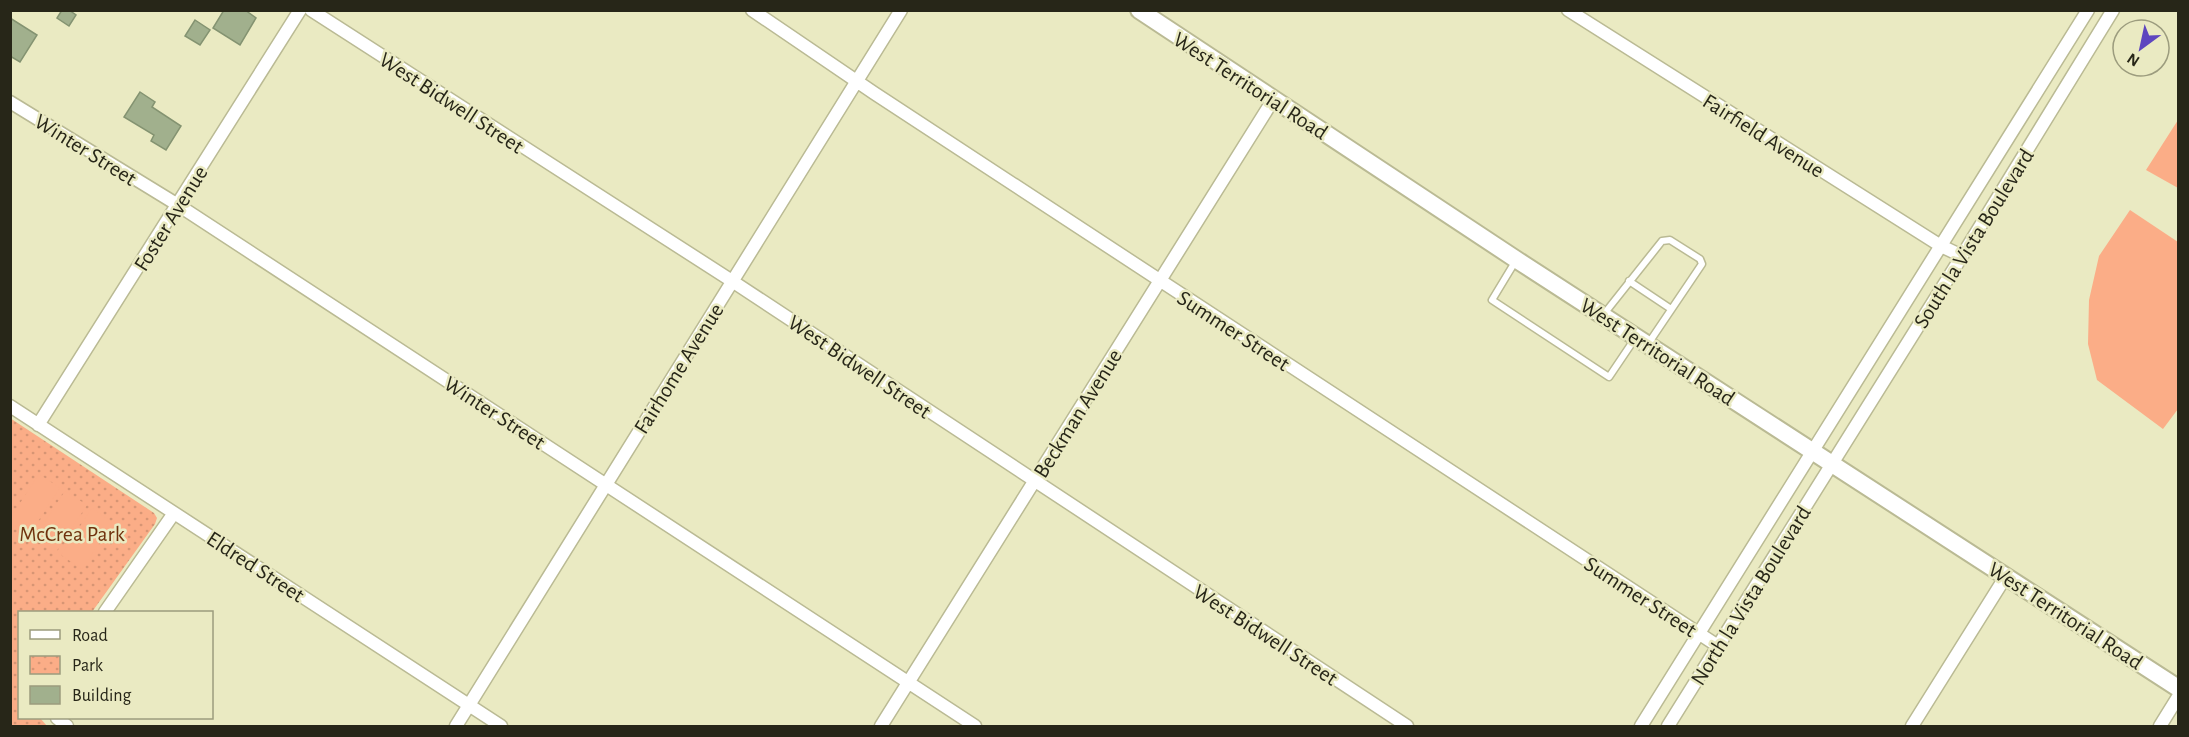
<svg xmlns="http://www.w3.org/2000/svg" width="2189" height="737" font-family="'Alegreya Sans',sans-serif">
	<defs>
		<pattern id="park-dots" width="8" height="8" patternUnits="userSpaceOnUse" patternTransform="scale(1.5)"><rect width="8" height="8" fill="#fbad87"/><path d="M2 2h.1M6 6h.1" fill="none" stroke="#d79574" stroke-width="1.8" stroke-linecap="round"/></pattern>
	</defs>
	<rect width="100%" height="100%" fill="#eaeac2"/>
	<path fill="url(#park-dots)" d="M10,418L154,513L157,518L155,524L92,612H20V718H40L47,726H11Z"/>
	<path fill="#fbad87" d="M2178,120V188L2146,170Z
		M2130,210L2178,242V409L2163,429L2097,380L2088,344L2089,300L2099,256Z
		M39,474L60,488L29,535L11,523V517Z
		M65,491L87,505L56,552L34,538Z
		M92,508L113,523L82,569L61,555Z"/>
	<path fill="#a1b08d" stroke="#849371" stroke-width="1.5" d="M62,10H69L76,15L69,26L57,18Z
		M224,10H245L256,18L240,45L213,28Z
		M10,18L37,35L20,62L10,56Z
		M195,20L210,30L200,45L185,36Z
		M140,92L155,102L152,107L181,126L166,150L151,141L154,135L124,117Z"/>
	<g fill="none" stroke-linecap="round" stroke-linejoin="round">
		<defs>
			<path id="lane" d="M1515,262L1492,300L1609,377L1636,337
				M1629,281L1671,309
				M1604,314L1662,241L1670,240L1700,259L1702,264L1648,344"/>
			<path id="street" d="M311,10L732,281L1407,726
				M752,10L874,93L1718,646
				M1568,10L1941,246L1962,256
				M10,102L178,205L975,726
				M10,406L501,726
				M38,425L300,10
				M105,612L174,513
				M57,718L67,726
				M456,726L901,10
				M881,726L1273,100
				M1641,726L2088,10
				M1668,726L1962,256L2113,10
				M1912,726L2006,576
				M2160,726L2178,697"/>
			<path id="secondary" d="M1139,10L1517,260L2178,688"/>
		</defs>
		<use href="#lane" stroke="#baba94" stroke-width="9"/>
		<use href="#street" stroke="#baba94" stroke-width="15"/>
		<use href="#secondary" stroke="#baba94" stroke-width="20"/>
		<use href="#lane" stroke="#fff" stroke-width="6"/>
		<use href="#street" stroke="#fff" stroke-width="12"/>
		<use href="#secondary" stroke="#fff" stroke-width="16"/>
	</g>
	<g text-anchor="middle" stroke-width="5" stroke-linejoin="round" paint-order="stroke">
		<g font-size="22" fill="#272618" stroke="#eaeac2">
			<text transform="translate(1251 85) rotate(33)" y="8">West Territorial Road</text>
			<text transform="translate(452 102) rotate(33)" y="8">West Bidwell Street</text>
			<text transform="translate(1764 135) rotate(32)" y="8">Fairfield Avenue</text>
			<text transform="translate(86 149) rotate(32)" y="8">Winter Street</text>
			<text transform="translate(170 218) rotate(-58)" y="8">Foster Avenue</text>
			<text transform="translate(1973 238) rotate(-58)" y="8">South la Vista Boulevard</text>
			<text transform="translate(1234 330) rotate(33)" y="8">Summer Street</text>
			<text transform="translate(1658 351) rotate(33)" y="8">West Territorial Road</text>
			<text transform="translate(860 366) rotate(34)" y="8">West Bidwell Street</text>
			<text transform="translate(678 368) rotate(-58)" y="8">Fairhome Avenue</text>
			<text transform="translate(495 412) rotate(33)" y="8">Winter Street</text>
			<text transform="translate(1077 413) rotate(-58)" y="8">Beckman Avenue</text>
			<text transform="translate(256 566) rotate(33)" y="8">Eldred Street</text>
			<text transform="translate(1750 595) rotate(-58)" y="8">North la Vista Boulevard</text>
			<text transform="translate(1641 596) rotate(33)" y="8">Summer Street</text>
			<text transform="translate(2066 615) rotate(33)" y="8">West Territorial Road</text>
			<text transform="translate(1266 634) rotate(33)" y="8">West Bidwell Street</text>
		</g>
		<g font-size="22" fill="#70330e" stroke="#eaeac2">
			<text x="72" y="541">McCrea Park</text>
		</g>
	</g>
	<rect width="2189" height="737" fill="none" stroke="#272618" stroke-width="24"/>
	<rect x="18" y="611" width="195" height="108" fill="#eaeac2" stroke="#9c9c7e" stroke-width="1.5"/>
	<rect x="30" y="630" width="30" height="9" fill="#ffffff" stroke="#9c9c7e" stroke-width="1.5"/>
	<text x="72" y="641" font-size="18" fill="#272618">Road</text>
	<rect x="30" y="656" width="30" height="18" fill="url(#park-dots)" stroke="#9c9c7e" stroke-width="1.5"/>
	<text x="72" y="671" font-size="18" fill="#272618">Park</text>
	<rect x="30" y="686" width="30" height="18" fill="#a1b08d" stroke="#9c9c7e" stroke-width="1.5"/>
	<text x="72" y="701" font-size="18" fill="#272618">Building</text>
	<g transform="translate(2141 48) rotate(213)"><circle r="28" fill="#eaeac2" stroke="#9c9c7e" stroke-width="1.5"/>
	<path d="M0-4.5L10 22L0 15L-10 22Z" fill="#5e46bf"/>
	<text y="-9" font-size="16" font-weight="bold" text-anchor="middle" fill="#272618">N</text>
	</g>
</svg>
